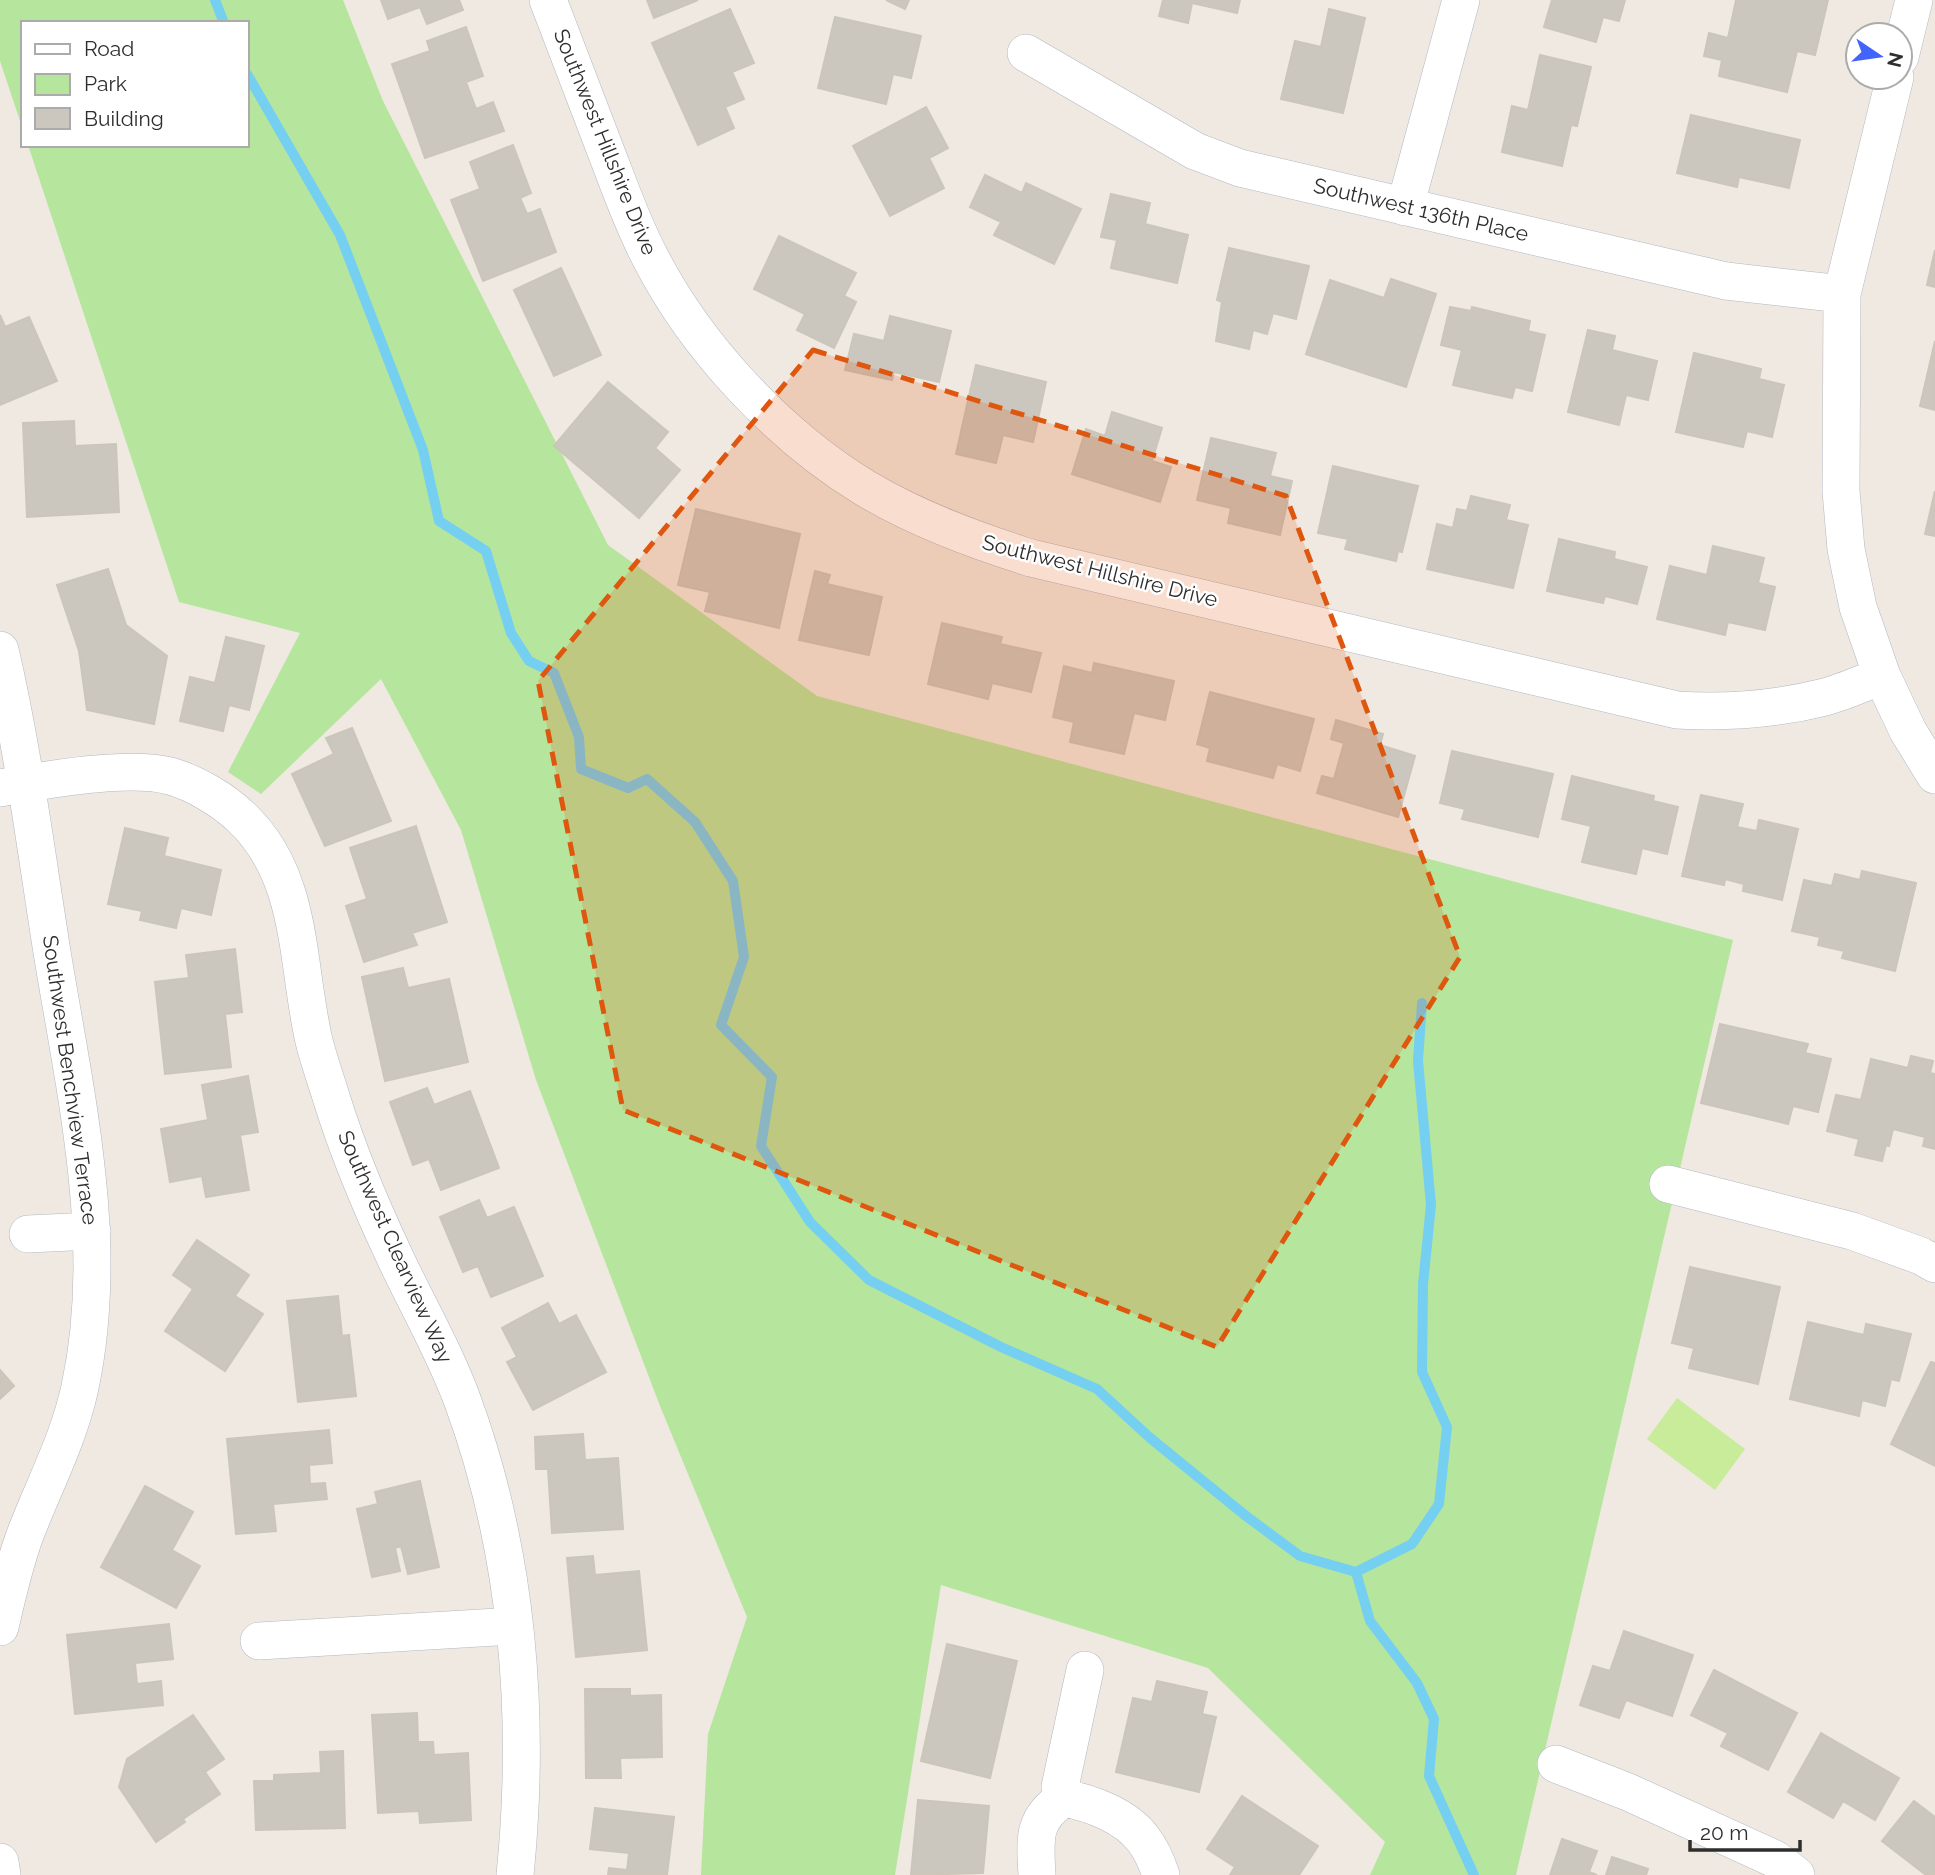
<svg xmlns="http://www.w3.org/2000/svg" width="1935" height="1875" font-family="Raleway,sans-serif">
	<rect width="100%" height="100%" fill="#efe9e1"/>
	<path fill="#b6e59e" d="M0,0H343L383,101L608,545L817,696L1733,940L1516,1875H1370L1385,1842L1208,1668L941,1585L895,1875H701L708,1734L747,1617L660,1406L536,1080L461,830L381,679L261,794L228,772L300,633L179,602L28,145H247V23H23V130L0,61Z"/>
	<path fill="#c9ec9a" d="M1677,1398L1745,1449L1715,1490L1647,1439Z"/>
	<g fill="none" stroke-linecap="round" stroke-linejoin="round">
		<path stroke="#75cff0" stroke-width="10" d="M215,0L224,23
			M247,74L340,235L423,450L439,521L486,551L511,633L529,661L554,673L579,737L581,769L628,788L647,779L695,822L733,881L744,957L721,1025L772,1077L761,1146L810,1222L869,1280L1001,1347L1097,1389L1149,1437L1246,1516L1300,1556L1356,1572L1370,1621L1417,1683L1434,1719L1429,1776L1474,1875
			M1356,1572L1412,1544L1439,1504L1447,1427L1422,1372L1423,1284L1431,1205L1418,1061L1422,1003"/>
	</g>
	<path fill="#cbc7bf" stroke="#cbc5ba" stroke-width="2" d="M381,0H459L463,10L427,24L420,7L388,19Z
		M647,0H698L654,18Z
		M886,0H909L905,9Z
		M1163,0H1240L1237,13L1192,3L1188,23L1159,16Z
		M1552,0H1625L1619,21L1603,17L1596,42L1544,27Z
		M1736,0H1828L1815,55L1797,51L1787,92L1719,76L1722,60L1704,56L1709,33L1728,38Z
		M730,9L754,63L732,72L744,99L725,107L734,128L698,145L652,43Z
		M1329,9L1365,18L1343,113L1281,99L1295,41L1321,47Z
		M835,17L921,36L911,78L893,74L886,104L818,88Z
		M466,27L483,76L466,82L476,109L493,102L504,131L425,158L392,64L430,51L427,41Z
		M1540,55L1591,67L1577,126L1571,125L1562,166L1502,152L1512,106L1528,110Z
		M926,107L948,148L929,158L944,188L890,216L853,146Z
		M1691,115L1800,140L1789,188L1739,177L1737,187L1677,173Z
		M513,145L531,193L520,198L527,214L540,209L556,252L483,281L451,200L480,189L470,162Z
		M985,175L1022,193L1026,183L1081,209L1054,264L994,235L1001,222L970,207Z
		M1111,194L1150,203L1145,224L1188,235L1177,283L1111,268L1117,240L1101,237Z
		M779,236L856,273L844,296L856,302L834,348L797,330L805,314L754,289Z
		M1229,248L1309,266L1296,319L1273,313L1267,334L1253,330L1249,349L1216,341L1222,302L1217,300Z
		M1935,250V287L1927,285Z
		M561,268L601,355L554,376L514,290Z
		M1391,279L1436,294L1406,387L1306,354L1330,280L1384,298Z
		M1450,307L1471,311L1472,307L1530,321L1528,331L1545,335L1532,391L1515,387L1512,398L1453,385L1462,350L1441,345Z
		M0,315L5,327L29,317L57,381L0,405Z
		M890,316L951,331L939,382L894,372L892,380L845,370L854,334L884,341Z
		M1588,330L1615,336L1612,350L1657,361L1648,400L1626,395L1619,425L1568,412Z
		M1935,341V410L1920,406Z
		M1694,353L1761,369L1759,379L1784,385L1772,437L1747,431L1743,447L1676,432Z
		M976,365L1046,382L1033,442L1003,435L996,463L956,454Z
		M608,382L668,432L655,448L680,470L639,518L554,446Z
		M1112,412L1162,428L1152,461L1171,467L1160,502L1072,474L1086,429L1105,436Z
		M74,421L75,446L116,444L119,512L27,517L23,423Z
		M1211,438L1276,453L1270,476L1292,481L1280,535L1228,523L1231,508L1197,500Z
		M1333,466L1418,486L1402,552L1398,551L1396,561L1345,549L1348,539L1318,533Z
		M1935,491V536L1925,534Z
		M1471,496L1510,505L1506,520L1528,525L1513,588L1427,569L1437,524L1453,528L1457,509L1467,511Z
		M696,509L800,534L779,628L705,611L710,592L678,585Z
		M1559,539L1615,552L1614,559L1647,567L1637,604L1605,596L1603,603L1547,591Z
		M1713,546L1764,558L1758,583L1775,587L1765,630L1728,622L1725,635L1657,619L1670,566L1707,575Z
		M108,569L126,625L167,656L154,724L87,710L79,651L57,585Z
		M815,571L830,575L827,584L882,597L869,655L799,640Z
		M942,623L1002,637L1000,644L1041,653L1031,692L992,683L988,699L928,684Z
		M226,637L264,646L249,710L229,705L223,731L180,721L190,677L215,683Z
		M1094,663L1174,681L1165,720L1134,713L1124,754L1070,742L1074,722L1053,717L1064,666L1092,673Z
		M1210,692L1314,719L1300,771L1277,764L1273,778L1207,761L1210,748L1197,744Z
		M1336,720L1383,734L1380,745L1415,756L1398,817L1317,793L1322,776L1334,779L1344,743L1331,739Z
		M352,728L391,821L325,846L292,774L334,754L326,738Z
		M1452,751L1553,774L1538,837L1462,819L1465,809L1440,803Z
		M1572,776L1654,796L1653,801L1678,807L1667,854L1642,848L1636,874L1582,862L1591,826L1562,819Z
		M1701,795L1743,804L1737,827L1757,831L1759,820L1798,829L1782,900L1743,891L1744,884L1725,879L1724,885L1682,876Z
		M416,826L447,922L412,933L417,945L364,962L346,906L367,899L350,848Z
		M125,828L168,838L164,856L221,870L211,915L181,908L176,928L140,920L142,911L108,904Z
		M1862,871L1916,883L1895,971L1842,958L1844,951L1818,945L1820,937L1792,931L1804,880L1832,886L1835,874L1860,880Z
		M235,949L242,1012L225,1014L231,1067L165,1074L155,982L189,978L186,955Z
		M403,968L408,988L449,979L468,1062L385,1081L362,977Z
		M1720,1024L1808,1044L1805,1053L1831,1059L1818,1112L1793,1106L1788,1124L1701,1103Z
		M1911,1056L1933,1061L1930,1073L1935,1074V1149L1923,1146L1925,1137L1893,1129L1889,1146L1886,1145L1882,1161L1855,1155L1859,1139L1827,1131L1836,1095L1861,1100L1871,1059L1908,1068Z
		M248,1076L258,1132L240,1135L249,1190L206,1197L202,1176L170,1182L161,1129L208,1120L202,1085Z
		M427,1088L434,1105L470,1091L499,1168L441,1190L429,1159L413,1165L390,1102Z
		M479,1200L487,1218L514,1207L543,1276L491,1297L478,1266L463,1272L440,1217Z
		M197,1240L249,1275L235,1296L263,1314L225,1371L165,1331L193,1289L173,1275Z
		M1690,1267L1780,1287L1758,1384L1689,1368L1694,1348L1672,1343Z
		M338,1296L342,1336L349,1335L356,1396L298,1402L287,1301Z
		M548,1303L559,1324L576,1315L606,1372L533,1410L507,1362L517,1357L502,1328Z
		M1808,1322L1864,1335L1866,1324L1911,1334L1899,1381L1891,1379L1885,1406L1862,1400L1859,1416L1790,1399Z
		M1931,1362L1935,1363V1466L1891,1444Z
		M0,1370L14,1386L0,1399Z
		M329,1430L332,1463L309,1465L310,1484L325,1483L327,1499L273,1504L276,1531L236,1534L227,1439Z
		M583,1434L585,1460L618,1458L623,1529L552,1533L548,1469H536L535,1437Z
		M420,1481L439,1567L408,1574L401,1546L395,1548L400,1571L372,1577L357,1509L378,1504L375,1492Z
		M145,1486L193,1512L172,1550L200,1566L176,1608L101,1567Z
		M593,1556L595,1575L639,1571L647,1650L576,1657L567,1558Z
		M169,1624L173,1659L135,1663L137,1684L161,1681L163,1705L75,1714L67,1635Z
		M1624,1631L1693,1655L1672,1716L1626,1700L1619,1718L1580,1705L1593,1666L1610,1671Z
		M947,1644L1017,1661L990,1778L921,1761Z
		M1714,1670L1797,1713L1768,1770L1721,1746L1728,1733L1691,1715Z
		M1157,1681L1207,1692L1202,1714L1216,1717L1199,1792L1116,1772L1133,1698L1152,1702Z
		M585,1689H630V1696L661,1695L662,1757L620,1758L621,1778H586Z
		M417,1713L418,1742H433L434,1755L468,1753L471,1820L420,1823L419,1811L378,1813L372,1715Z
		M193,1715L224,1759L205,1772L220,1794L183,1819L185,1822L156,1842L119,1787L127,1759Z
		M1821,1733L1899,1778L1875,1820L1843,1801L1833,1818L1788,1792Z
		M343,1751L345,1828L256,1830L254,1781H274V1775L321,1773L320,1752Z
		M1242,1796L1318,1846L1299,1875H1230L1235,1867L1207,1849Z
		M918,1800L989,1806L983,1873L911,1875Z
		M1914,1801L1935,1817V1875H1926L1882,1841Z
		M595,1808L674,1817L667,1875H608L609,1868L627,1870L629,1853L590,1849Z
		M1562,1839L1597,1851L1589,1872L1597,1875H1550Z
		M1612,1857L1648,1869L1646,1875H1606Z"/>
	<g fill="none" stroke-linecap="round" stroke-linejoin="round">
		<defs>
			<path id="street" d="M548,0C567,50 586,99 605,149C619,185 632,223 650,257C696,347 778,435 865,488C917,519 974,540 1031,558L1677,710C1727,713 1777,709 1825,697C1844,692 1863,683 1882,676
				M1026,53L1195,151L1240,168L1726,281L1842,294
				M1900,57L1914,0
				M1895,77L1842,294L1841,491L1846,549L1858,607L1882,676L1908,731L1935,775
				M1405,207L1461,0
				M0,650C23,749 36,851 52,952C75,1093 111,1243 80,1387C69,1439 44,1485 25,1535C14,1565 7,1596 0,1627
				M0,788C45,780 127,765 170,776C195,783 223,800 241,817C304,876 296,964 314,1041C319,1061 326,1080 332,1100C348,1151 370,1204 393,1253C416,1303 444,1350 463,1402C518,1552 531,1717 515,1875
				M1668,1184L1852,1231L1921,1256L1935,1264
				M28,1234L92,1231
				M259,1641L514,1626
				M1556,1764L1628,1792L1775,1859L1796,1875
				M1064,1798L1060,1787L1085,1670
				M0,1862L2,1875
				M1037,1875C1035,1839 1032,1819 1064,1798C1091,1803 1126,1816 1143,1839C1151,1849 1157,1863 1161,1875"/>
		</defs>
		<use href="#street" stroke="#b4b7c1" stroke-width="38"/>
		<use href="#street" stroke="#fff" stroke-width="37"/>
	</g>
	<path fill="#df570e" fill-opacity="0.2" stroke="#df570e" stroke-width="5" stroke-dasharray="14 9" stroke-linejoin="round" d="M813,350L1286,496L1460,957L1217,1347L623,1110L538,681Z"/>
	<g text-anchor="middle" stroke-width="5" stroke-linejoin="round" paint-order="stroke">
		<g font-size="21" fill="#2e2e2e" stroke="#fff">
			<text transform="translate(605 142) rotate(68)" y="7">Southwest Hillshire Drive</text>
			<text transform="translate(1421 210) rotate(13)" y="7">Southwest 136th Place</text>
			<text transform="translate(1100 571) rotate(14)" y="7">Southwest Hillshire Drive</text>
			<text transform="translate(70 1080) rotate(82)" y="7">Southwest Benchview Terrace</text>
			<text transform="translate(395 1247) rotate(66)" y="7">Southwest Clearview Way</text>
		</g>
	</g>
	<rect x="21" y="21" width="228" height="126" fill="#ffffff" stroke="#ababab" stroke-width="2"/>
	<rect x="35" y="44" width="35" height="10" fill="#ffffff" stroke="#ababab" stroke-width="2"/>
	<text x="84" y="56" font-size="21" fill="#2e2e2e">Road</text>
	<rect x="35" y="74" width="35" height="21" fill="#b6e59e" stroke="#ababab" stroke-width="2"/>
	<text x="84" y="91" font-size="21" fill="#2e2e2e">Park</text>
	<rect x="35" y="108" width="35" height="21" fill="#cbc7bf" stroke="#ababab" stroke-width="2"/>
	<text x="84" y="126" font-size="21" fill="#2e2e2e">Building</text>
	<g transform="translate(1879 56) rotate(103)"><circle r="33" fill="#ffffff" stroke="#ababab" stroke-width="2"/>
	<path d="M0-5L12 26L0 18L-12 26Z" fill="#4264fb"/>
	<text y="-10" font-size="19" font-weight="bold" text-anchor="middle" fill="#2e2e2e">N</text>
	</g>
	<path d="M1690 1840v10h110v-10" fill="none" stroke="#2e2e2e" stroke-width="3.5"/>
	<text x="1700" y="1840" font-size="21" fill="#2e2e2e" stroke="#ffffff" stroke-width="5" paint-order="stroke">20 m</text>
</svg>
